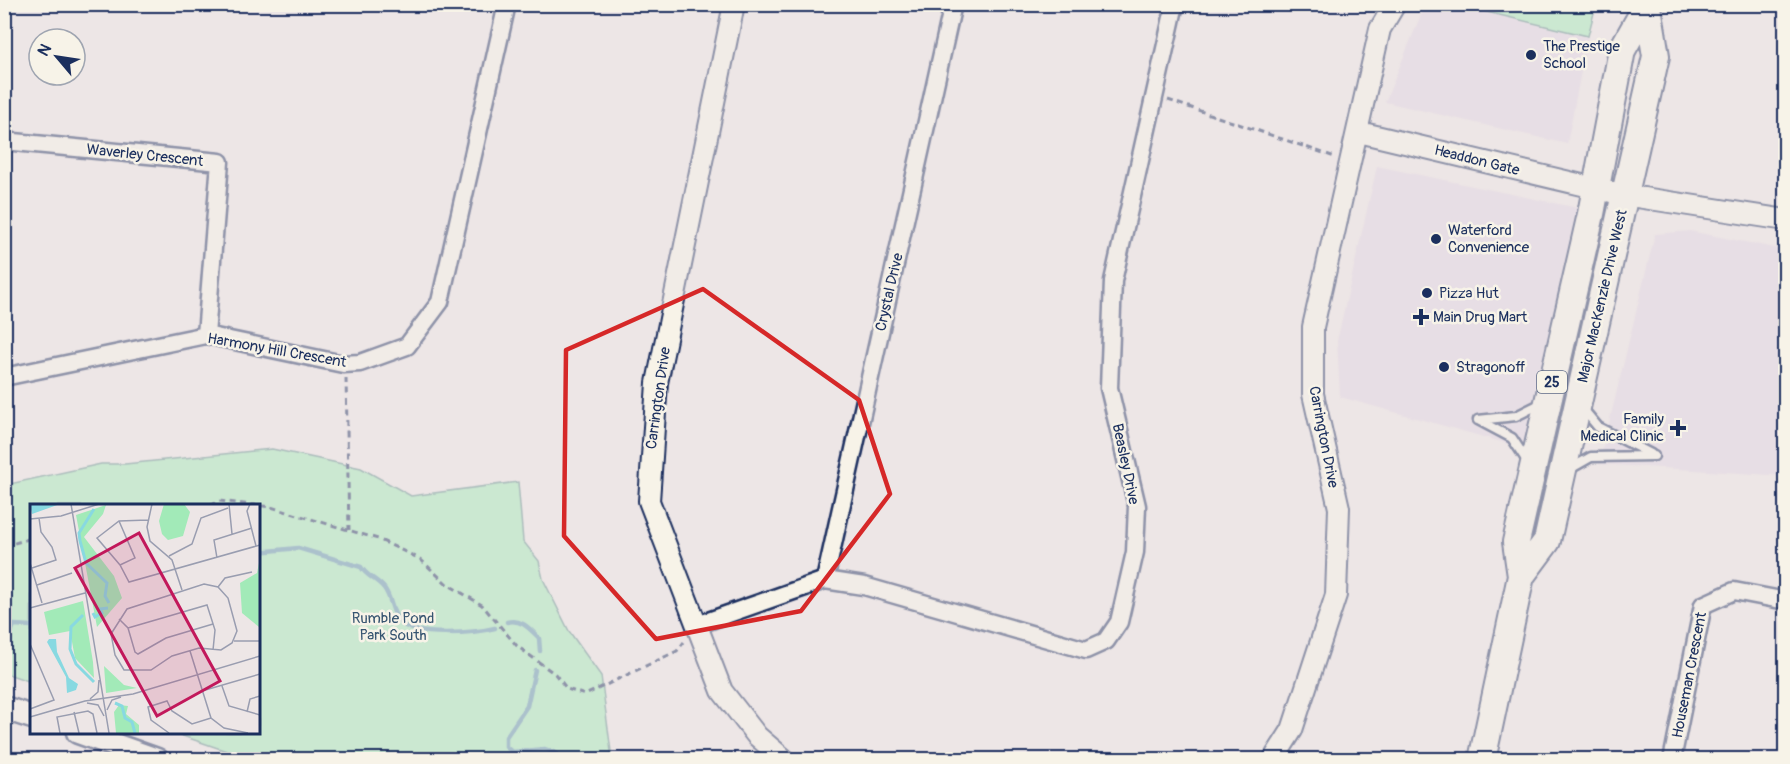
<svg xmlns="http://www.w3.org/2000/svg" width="1790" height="764" font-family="Pangolin,sans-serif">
	<rect width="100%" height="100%" fill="#ede6e6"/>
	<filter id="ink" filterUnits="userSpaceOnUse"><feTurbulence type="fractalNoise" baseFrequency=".0167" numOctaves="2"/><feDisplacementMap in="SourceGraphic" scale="12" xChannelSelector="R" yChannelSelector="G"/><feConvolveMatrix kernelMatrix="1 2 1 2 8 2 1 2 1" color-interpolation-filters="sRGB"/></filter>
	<g filter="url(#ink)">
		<path fill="#e1d6e4" d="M1425,5H1457L1588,36L1567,144L1385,102Z
			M1377,166L1578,208L1523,448L1340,397L1337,341Z
			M1690,231L1785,250V476L1599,464L1655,234Z"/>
		<path fill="#a2eab8" stroke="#5e8c8b" stroke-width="1.5" d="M1457,5L1596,4V5L1588,36Z
			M272,449L361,468L411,496L518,482L523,541L539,561L543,579L569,631L601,676L612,759H250L174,733L258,732V506H32L31,682L5,673V485L101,464H125Z"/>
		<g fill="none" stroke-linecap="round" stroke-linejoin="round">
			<path stroke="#5c95ad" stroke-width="4.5" d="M258,552L298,548L361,567C367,577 377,579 384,588C392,598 391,613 400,622C415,638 475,633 495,628
				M507,622C521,618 530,629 539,638L540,651
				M4,639L8,640L14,625L32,626
				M535,670L527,706L506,737V747L512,752L545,749L556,753L558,760"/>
			<defs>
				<path id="service" d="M1583,409L1598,427L1651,454
					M1478,420L1512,438L1529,464
					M1478,420L1516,416L1542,403
					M1568,470L1591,457L1654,456"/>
				<path id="minor" d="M4,141L220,162L206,335
					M4,377L206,335L343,364L360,363L407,346L440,302L507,4
					M825,580L953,4
					M697,625L825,580L864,586L1086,650L1106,641L1119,622L1135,552L1137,506L1109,388L1113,281L1175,4
					M1672,760L1703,605L1734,591L1786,601"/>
				<path id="tertiary" d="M734,4L657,383L649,501L722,691L757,736L785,760
					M1359,132L1624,195L1786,220
					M1273,760L1292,730L1336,595L1339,508L1313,394V327L1380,29L1395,4"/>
				<path id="secondary" d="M4,708L32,717
					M78,732L157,760"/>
				<path id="primary" d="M1521,576L1547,541L1656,56L1648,7
					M1482,760L1521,576L1516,542L1591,214L1622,50L1648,4"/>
			</defs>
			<use href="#service" stroke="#1b2f5e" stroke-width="13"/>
			<use href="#minor" stroke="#1b2f5e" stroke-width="21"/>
			<use href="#tertiary" stroke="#1b2f5e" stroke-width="24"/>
			<use href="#secondary" stroke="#1b2f5e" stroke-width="27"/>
			<use href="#primary" stroke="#1b2f5e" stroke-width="30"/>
			<path stroke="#1b2f5e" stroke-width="3" stroke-dasharray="6 4.5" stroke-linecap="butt" d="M1168,100L1335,157
				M346,378L349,530
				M210,506L219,501L271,507L378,539L420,559L447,584L482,605L517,646L555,674L567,689L585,695L677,651L684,642
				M4,546L32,538"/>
			<use href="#service" stroke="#f7f3e8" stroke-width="8"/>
			<use href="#minor" stroke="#f7f3e8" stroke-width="16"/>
			<use href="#tertiary" stroke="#f7f3e8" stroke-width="20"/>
			<use href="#secondary" stroke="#f7f3e8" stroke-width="22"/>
			<use href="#primary" stroke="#f7f3e8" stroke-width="26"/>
		</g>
	</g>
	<path d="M0 0H1790V764H0ZM703,289L859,400L890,494L801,611L656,639L564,536L566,350Z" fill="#ede6e6" fill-opacity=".55" fill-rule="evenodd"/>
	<path fill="none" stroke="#d62828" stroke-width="4.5" stroke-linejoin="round" d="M703,289L859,400L890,494L801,611L656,639L564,536L566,350Z"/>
	<g fill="#1b2f5e" stroke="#f7f3e8" stroke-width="2">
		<circle cx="1531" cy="55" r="6"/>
		<circle cx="1436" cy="239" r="6"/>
		<circle cx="1427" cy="293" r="6"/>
		<path d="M1418 308h6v6h6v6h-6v6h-6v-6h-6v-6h6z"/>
		<circle cx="1444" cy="367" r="6"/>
		<path d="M1675 419h6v6h6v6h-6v6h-6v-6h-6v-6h6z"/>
	</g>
	<g text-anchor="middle" stroke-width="5" stroke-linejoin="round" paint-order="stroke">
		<rect fill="#f7f3e8" stroke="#5d6a87" stroke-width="1.5" x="1537" y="371" width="30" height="22" rx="4.5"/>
		<g font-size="14" font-weight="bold" fill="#1b2f5e">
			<text x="1552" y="387">25</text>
		</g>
		<g font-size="15" fill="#1b2f5e" stroke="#f7f3e8" text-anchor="start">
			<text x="1543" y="51">The Prestige<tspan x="1543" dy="17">School</tspan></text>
			<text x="1448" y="235">Waterford<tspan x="1448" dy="17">Convenience</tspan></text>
			<text x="1439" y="298">Pizza Hut</text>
			<text x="1433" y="322">Main Drug Mart</text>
			<text x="1456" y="372">Stragonoff</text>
			<text x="1664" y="424" text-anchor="end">Family<tspan x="1664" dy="17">Medical Clinic</tspan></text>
		</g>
		<g font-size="15" fill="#1b2f5e" stroke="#f7f3e8">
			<text transform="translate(145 155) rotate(6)" y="5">Waverley Crescent</text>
			<text transform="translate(1477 160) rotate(14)" y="5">Headdon Gate</text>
			<text transform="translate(889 292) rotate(-77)" y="5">Crystal Drive</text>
			<text transform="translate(1602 296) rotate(-77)" y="5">Major MacKenzie Drive West</text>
			<text transform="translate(277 350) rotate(10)" y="5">Harmony Hill Crescent</text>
			<text transform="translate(658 398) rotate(-82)" y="5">Carrington Drive</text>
			<text transform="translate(1324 437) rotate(79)" y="5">Carrington Drive</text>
			<text transform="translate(1126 464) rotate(78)" y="5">Beasley Drive</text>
			<text transform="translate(1689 675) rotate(-79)" y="5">Houseman Crescent</text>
		</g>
		<g font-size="15" fill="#365470" stroke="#f7f3e8">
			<text x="393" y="623">Rumble Pond<tspan x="393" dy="17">Park South</tspan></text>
		</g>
	</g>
	<g transform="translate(30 504)">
		<rect width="230" height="230" fill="#ede6e6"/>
		<path d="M134,0H154L160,8L153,32L138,36L132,30L129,17ZM76,1L73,10L54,33L84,72L92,94L67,123L46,11ZM229,59V123L212,109L210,79L227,69ZM53,97L63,158L64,174L45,154L40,127L19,131L14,108ZM74,162L94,181L107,184L76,189ZM89,201L98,202L96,210L109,221V229H86L84,208Z" fill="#a2eab8"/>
		<path d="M0,0H30L2,10ZM19,135H26L27,148L39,174L48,180L46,186L37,189L36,173L17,138Z" fill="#88d9e1"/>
		<path fill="none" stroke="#88d9e1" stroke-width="3" d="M64,5L49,29L50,37L56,59L77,79L75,92L79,99M63,109L65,113L72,109L70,105L78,104M53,111L41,123L40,145L46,160L64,178M85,199L92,202L95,214L102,218L105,229"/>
		<path fill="none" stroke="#999db0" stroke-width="1.5" d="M41,0L79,229M122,0L117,23L120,37L142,56L152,86M199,0L202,30M220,0L217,7L226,42M0,15L31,12L69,0M118,16L89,17L67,34L90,61L99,78L230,41M89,17L105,54L90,61M139,52L162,40L171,14L198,4M187,54L184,36L222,24M0,59L12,99M2,64L26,56L22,43L11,28L9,14M174,80L188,83L198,94L207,127L202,139L191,146L169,144L142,152L121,166H94L85,151L81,130L97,105ZM7,81L42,69M188,83L195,74L222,68M0,104L55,89M89,115L98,124L105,148L108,150L136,134L183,120M98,124L177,101L185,126L183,146M204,137H230M0,140L24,196L0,205M160,147L181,214L194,224L218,229M192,182L199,202L230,211M172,187L230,170M60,195L68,188L69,176M57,199L68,201L74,212M77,206L82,196L91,193M44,208L49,229M217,208L220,195L230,192M0,213L55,197L103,190L230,152M30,229L27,213L58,207L63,210L67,229M139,229L121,216L118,203L137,197L142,207L162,220L181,214"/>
		<path fill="#c2185b" fill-opacity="0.15" stroke="#c2185b" stroke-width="3" d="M109,29L190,177L127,212L45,64Z"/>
		<rect width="230" height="230" fill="none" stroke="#1b2f5e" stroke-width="3"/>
	</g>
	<rect width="1790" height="764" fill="none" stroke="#f7f3e8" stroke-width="24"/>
	<rect x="12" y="12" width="1766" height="740" fill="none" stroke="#1b2f5e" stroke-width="2" filter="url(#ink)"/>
	<g transform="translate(57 57) rotate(299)"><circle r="28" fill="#f7f3e8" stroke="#9fa5b1" stroke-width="1.5"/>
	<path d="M0-4.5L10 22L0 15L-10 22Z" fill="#1b2f5e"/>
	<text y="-9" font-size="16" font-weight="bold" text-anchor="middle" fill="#1b2f5e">N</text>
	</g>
</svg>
